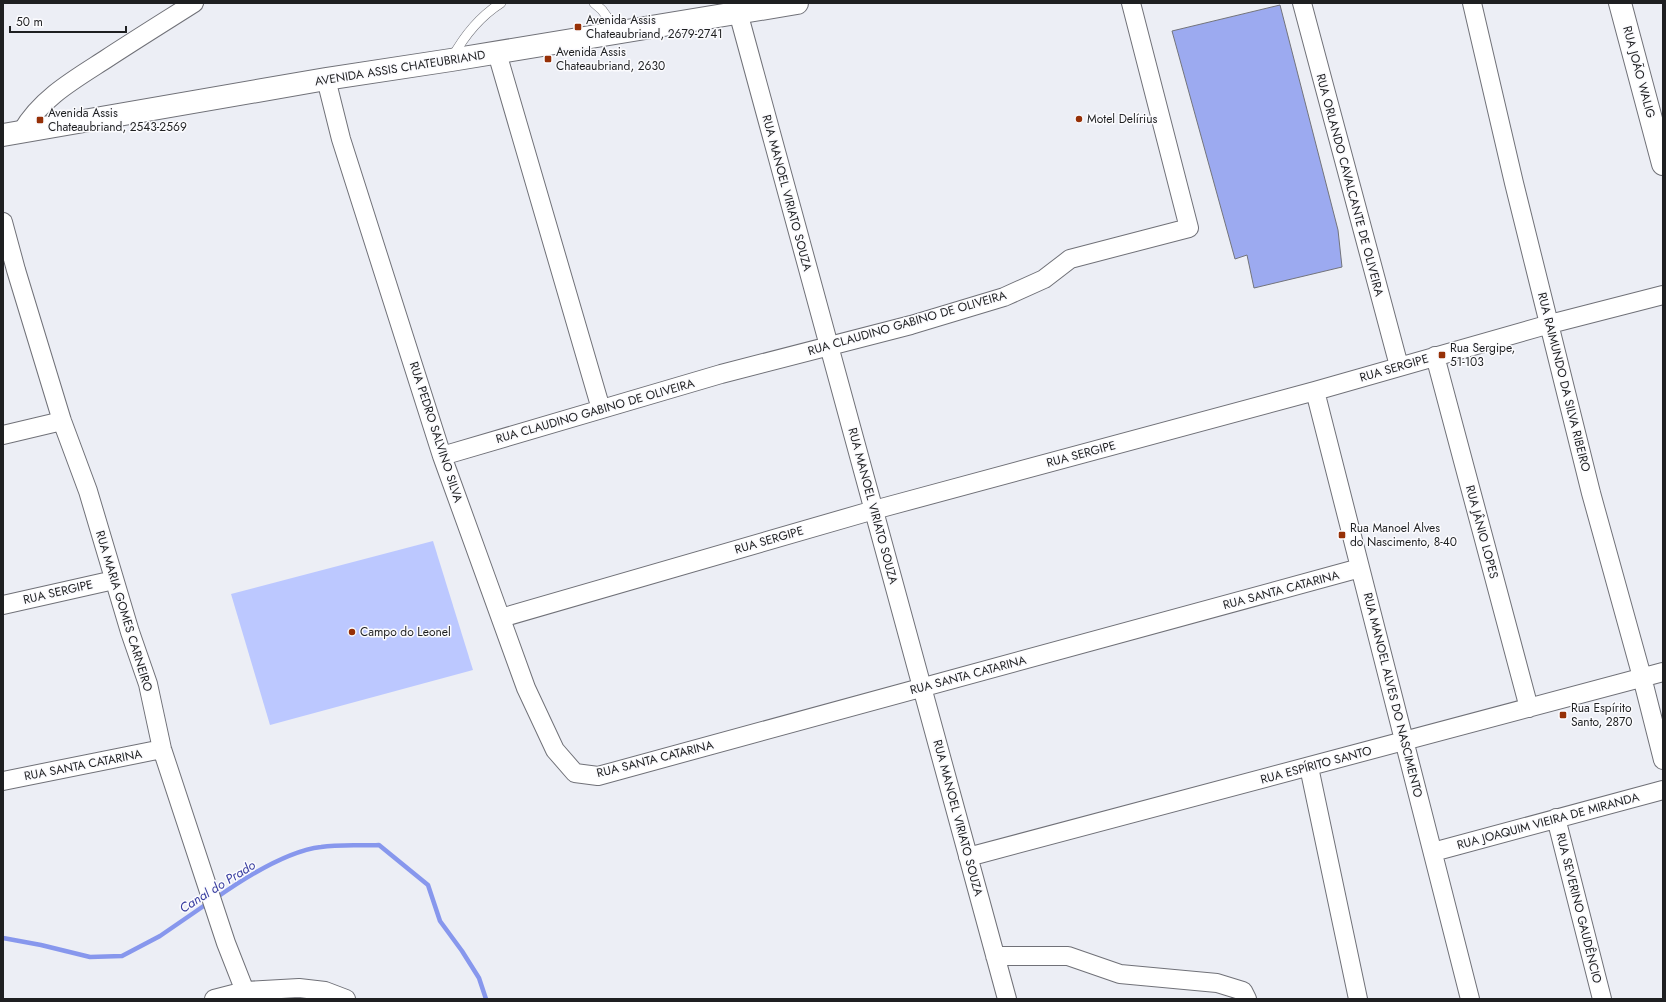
<svg xmlns="http://www.w3.org/2000/svg" width="1666" height="1002" font-family="Jost,sans-serif">
	<rect width="100%" height="100%" fill="#eceef5"/>
	<path fill="#bcc8ff" d="M433,541L473,670L270,725L231,594Z"/>
	<g fill="none" stroke-linecap="round" stroke-linejoin="round">
		<path stroke="#8797ed" stroke-width="4.5" d="M216,898C243,879 287,851 321,847C340,844 360,846 379,845L428,885L440,921L462,951L479,978L486,999
			M3,938L41,945L90,957L122,956L160,936L208,903"/>
	</g>
	<path fill="#9caaf0" stroke="#73747b" d="M1280,5L1338,230L1342,267L1254,288L1247,255L1235,259L1172,31Z"/>
	<g fill="none" stroke-linecap="round" stroke-linejoin="round">
		<defs>
			<path id="lane" d="M594,3L602,10L618,32
				M452,58C464,36 479,17 501,3"/>
			<path id="street" d="M1302,3L1399,366
				M1472,3L1514,183L1591,493L1642,677L1663,760
				M738,12L1007,999
				M497,53L601,409
				M326,79L341,139L442,456L526,688L555,750L575,773L598,776L1360,568
				M22,131C41,98 75,79 106,59C135,40 164,22 194,3
				M3,222L16,270L62,421L88,491L130,632L148,684L162,749L226,943L248,999
				M1435,356L1529,708
				M1315,391L1470,999
				M3,435L62,421
				M442,456L721,374L911,325L1004,297L1044,279L1070,259L1189,228L1131,3
				M3,605L114,580
				M501,618L874,510L1315,391L1550,324L1663,295
				M1309,767L1358,999
				M3,781L162,749
				M1556,818L1602,999
				M1433,852L1663,790
				M968,857L1663,672
				M995,956H1068L1120,974L1217,983L1243,991L1247,999
				M214,999L245,991L299,988L325,991L346,999"/>
			<path id="secondary" d="M1620,3L1663,164"/>
			<path id="primary" d="M3,135L326,79L451,60L797,3"/>
		</defs>
		<use href="#lane" stroke="#707178" stroke-width="10"/>
		<use href="#street" stroke="#707178" stroke-width="20"/>
		<use href="#secondary" stroke="#707178" stroke-width="24"/>
		<use href="#primary" stroke="#707178" stroke-width="24"/>
		<use href="#lane" stroke="#fff" stroke-width="9"/>
		<use href="#street" stroke="#fff" stroke-width="18"/>
		<use href="#secondary" stroke="#fff" stroke-width="22"/>
		<use href="#primary" stroke="#fff" stroke-width="22"/>
	</g>
	<g fill="#963007" stroke="#fbfbfe" stroke-width="1.5">
		<rect x="574" y="23" width="8" height="8" rx="2"/>
		<rect x="544" y="55" width="8" height="8" rx="2"/>
		<circle cx="1079" cy="119" r="4"/>
		<rect x="36" y="116" width="8" height="8" rx="2"/>
		<rect x="1438" y="351" width="8" height="8" rx="2"/>
		<rect x="1338" y="531" width="8" height="8" rx="2"/>
		<circle cx="352" cy="632" r="4"/>
		<rect x="1559" y="711" width="8" height="8" rx="2"/>
	</g>
	<g text-anchor="middle" stroke-width="3" stroke-linejoin="round" paint-order="stroke">
		<g font-size="12" fill="#1e1f21" stroke="#fbfbfe" text-anchor="start">
			<text x="586" y="24">Avenida Assis<tspan x="586" dy="14">Chateaubriand, 2679-2741</tspan></text>
			<text x="556" y="56">Avenida Assis<tspan x="556" dy="14">Chateaubriand, 2630</tspan></text>
			<text x="48" y="117">Avenida Assis<tspan x="48" dy="14">Chateaubriand, 2543-2569</tspan></text>
			<text x="1087" y="123">Motel Delírius</text>
			<text x="1450" y="352">Rua Sergipe,<tspan x="1450" dy="14">51-103</tspan></text>
			<text x="1350" y="532">Rua Manoel Alves<tspan x="1350" dy="14">do Nascimento, 8-40</tspan></text>
			<text x="360" y="636">Campo do Leonel</text>
			<text x="1571" y="712">Rua Espírito<tspan x="1571" dy="14">Santo, 2870</tspan></text>
		</g>
		<g font-size="12" fill="#1e1f21" stroke="#fbfbfe">
			<text transform="translate(400 68) rotate(-9)" y="4">AVENIDA ASSIS CHATEUBRIAND</text>
			<text transform="translate(1639 72) rotate(75)" y="4">RUA JOÃO WALIG</text>
			<text transform="translate(1350 185) rotate(75)" y="4">RUA ORLANDO CAVALCANTE DE OLIVEIRA</text>
			<text transform="translate(787 193) rotate(75)" y="4">RUA MANOEL VIRIATO SOUZA</text>
			<text transform="translate(907 323) rotate(-16)" y="4">RUA CLAUDINO GABINO DE OLIVEIRA</text>
			<text transform="translate(1394 368) rotate(-16)" y="4">RUA SERGIPE</text>
			<text transform="translate(1564 382) rotate(76)" y="4">RUA RAIMUNDO DA SILVA RIBEIRO</text>
			<text transform="translate(595 411) rotate(-16)" y="4">RUA CLAUDINO GABINO DE OLIVEIRA</text>
			<text transform="translate(436 432) rotate(72)" y="4">RUA PEDRO SALVINO SILVA</text>
			<text transform="translate(1081 454) rotate(-15)" y="4">RUA SERGIPE</text>
			<text transform="translate(873 506) rotate(75)" y="4">RUA MANOEL VIRIATO SOUZA</text>
			<text transform="translate(1482 532) rotate(75)" y="4">RUA JÂNIO LOPES</text>
			<text transform="translate(769 540) rotate(-16)" y="4">RUA SERGIPE</text>
			<text transform="translate(1281 590) rotate(-15)" y="4">RUA SANTA CATARINA</text>
			<text transform="translate(58 592) rotate(-13)" y="4">RUA SERGIPE</text>
			<text transform="translate(124 611) rotate(73)" y="4">RUA MARIA GOMES CARNEIRO</text>
			<text transform="translate(968 675) rotate(-15)" y="4">RUA SANTA CATARINA</text>
			<text transform="translate(1393 695) rotate(76)" y="4">RUA MANOEL ALVES DO NASCIMENTO</text>
			<text transform="translate(655 759) rotate(-14)" y="4">RUA SANTA CATARINA</text>
			<text transform="translate(83 765) rotate(-11)" y="4">RUA SANTA CATARINA</text>
			<text transform="translate(1316 765) rotate(-15)" y="4">RUA ESPÍRITO SANTO</text>
			<text transform="translate(958 818) rotate(75)" y="4">RUA MANOEL VIRIATO SOUZA</text>
			<text transform="translate(1548 821) rotate(-15)" y="4">RUA JOAQUIM VIEIRA DE MIRANDA</text>
			<text transform="translate(1579 908) rotate(76)" y="4">RUA SEVERINO GAUDÊNCIO</text>
		</g>
		<g font-size="13" font-style="italic" fill="#373c9f" stroke="#fbfbfe">
			<text transform="translate(217 886) rotate(-32)" y="5">Canal do Prado</text>
		</g>
	</g>
	<rect width="1666" height="1002" fill="none" stroke="#1e1f21" stroke-width="8"/>
	<path d="M10 26v6h116v-6" fill="none" stroke="#1e1f21" stroke-width="2"/>
	<text x="16" y="26" font-size="12" fill="#1e1f21" stroke="#fbfbfe" stroke-width="3" paint-order="stroke">50 m</text>
</svg>
